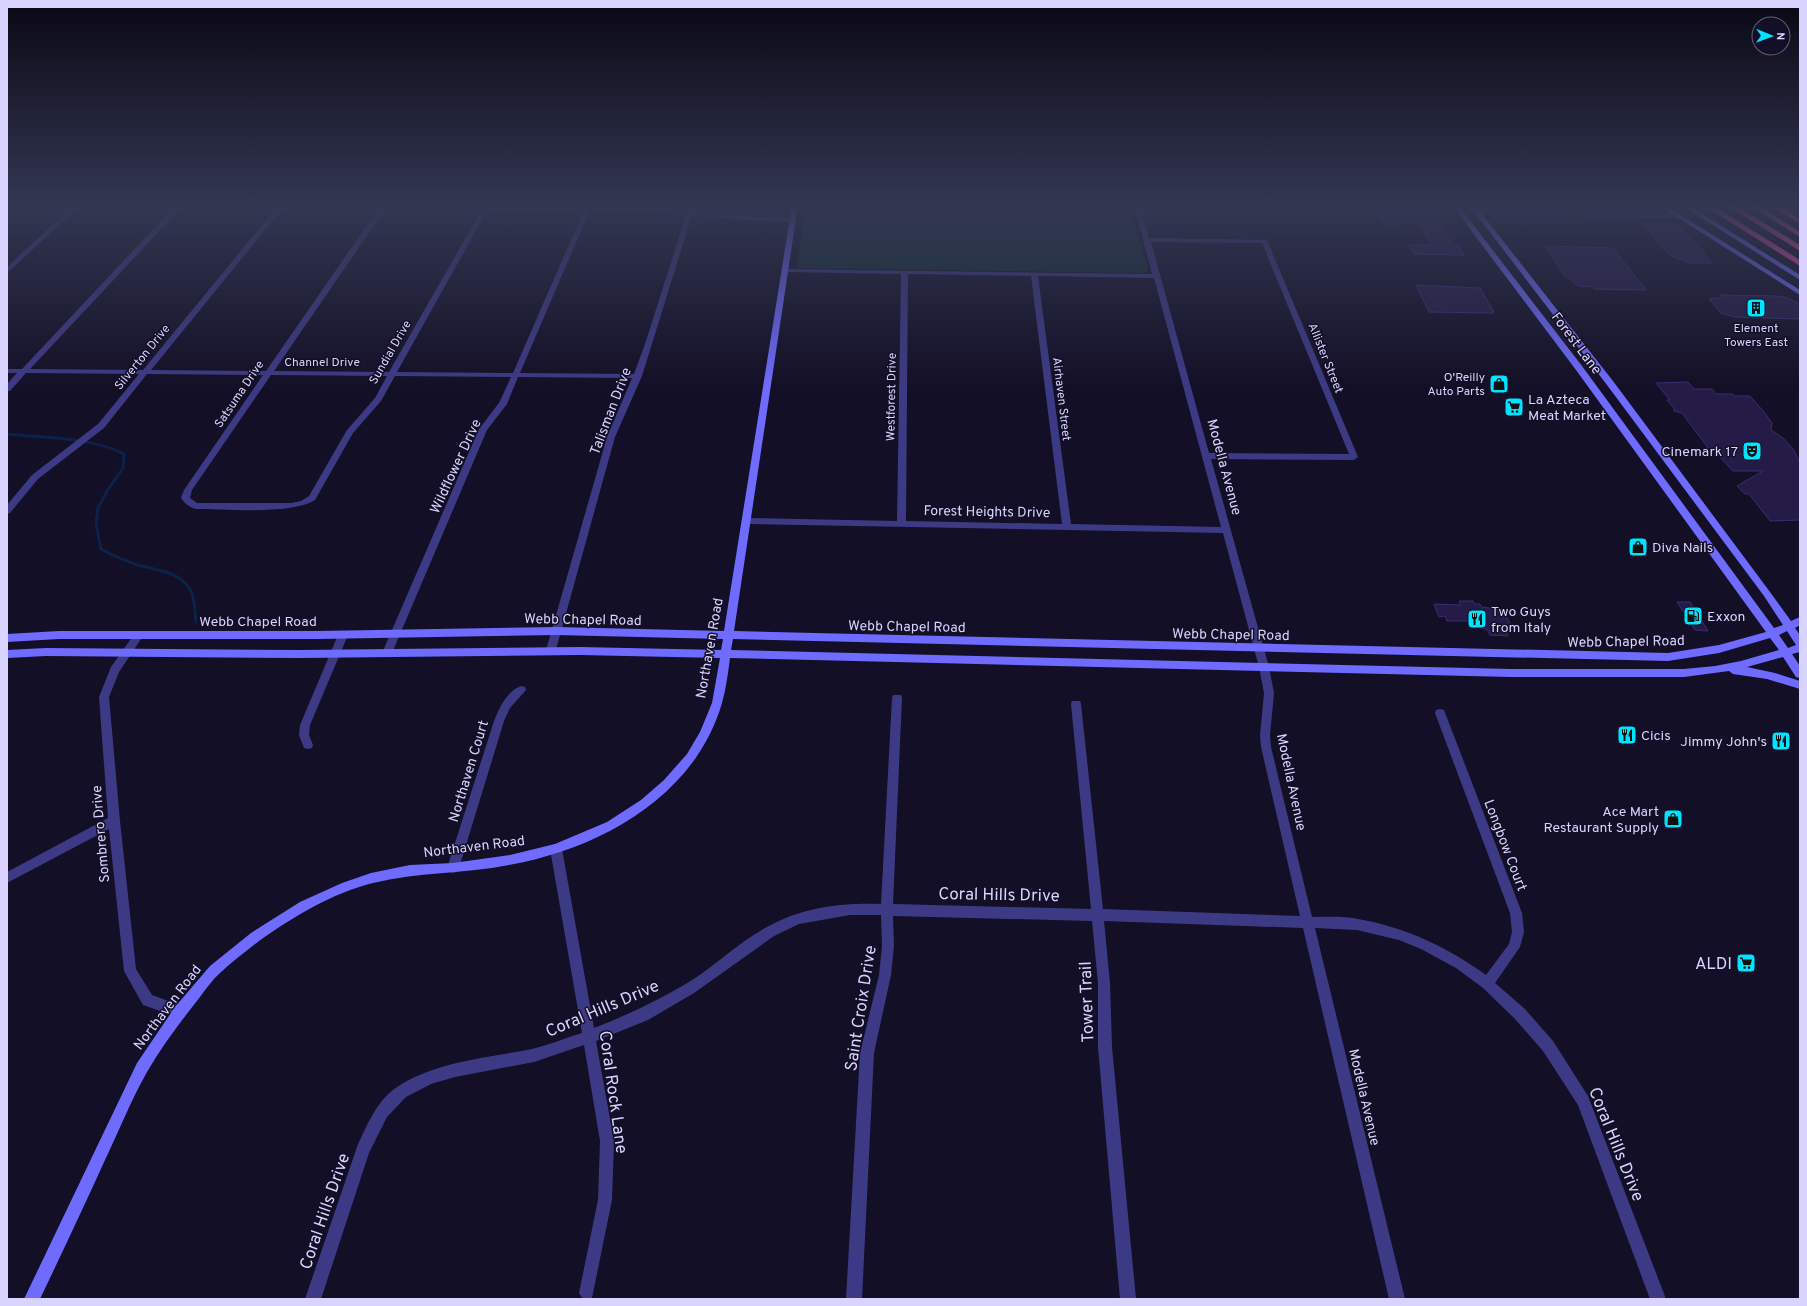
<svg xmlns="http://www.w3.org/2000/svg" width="1807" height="1306" font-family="Overpass,sans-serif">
	<rect width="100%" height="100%" fill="#130f26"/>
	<path fill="#12302f" d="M806,205H1129L1149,270L1144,273L797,268Z"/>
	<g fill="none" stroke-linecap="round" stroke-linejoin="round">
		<path stroke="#0c2248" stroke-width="3" d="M7,434C43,438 92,437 124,454L123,468L107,491L98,508L96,524L101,549C112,555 123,560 135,564C155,571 183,570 192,594C195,602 195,613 196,622"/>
	</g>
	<path fill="#241b47" stroke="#3b2d73" d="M1405,205H1425L1454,246H1459L1464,255L1414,254L1409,245H1432L1416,222H1395L1399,227H1386L1373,207H1385L1388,211L1408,210Z
		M1643,224H1665L1681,229L1687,234L1713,263H1690L1673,257L1667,253Z
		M1545,246L1613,248L1646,290L1594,289L1593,287L1579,286L1574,283L1570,278H1566Z
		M1416,285L1480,288L1494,312H1492L1493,313L1429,312Z
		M1720,295L1777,296L1788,298L1800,304V319L1734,317L1721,313L1709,299H1712L1711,298H1723Z
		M1688,382L1694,389H1712L1716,394H1732L1735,396H1750L1764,412L1772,423L1771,430L1783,438L1794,450L1800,463V520L1770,521L1749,494H1745L1737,486L1763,471H1733L1715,452H1711L1682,413L1674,411V408L1667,400H1670L1656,383Z
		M1459,601H1473L1474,604H1480L1481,607L1497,609L1501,617H1507L1513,630H1506L1508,636L1490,635L1487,629H1483L1482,626H1474L1471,621H1447L1445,616L1439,617L1434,604L1461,605Z
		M1677,602H1690L1708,631L1695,630Z"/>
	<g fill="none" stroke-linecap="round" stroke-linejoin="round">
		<path fill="#3d3a85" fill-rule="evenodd" d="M74,205H81L7,273V267Z
			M145,205H592L639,206L687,211L689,205H695L693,211L741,216L793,218L796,220L793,222L741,220L692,215L642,376L615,437L555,653H547L546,650L607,437L632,378L518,377L507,404L487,430L392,653L391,656H383L382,653L479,429L499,403L511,377L395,376L381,401L353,433L315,500C291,515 226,509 196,509C189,507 185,504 181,498L184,490L263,375L147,374L104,428L38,479L10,513L7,514V505L32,475L98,424L139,374L26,373L10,391H7V384L17,373H7V369H22L174,207H148ZM182,207L276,208L143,370L30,369ZM283,208H379L266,371L151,370ZM386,208L482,209L389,372L274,371ZM488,209L584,210L513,373L397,372ZM590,210H639L686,215L645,344L634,374L520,373ZM271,375L387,376L375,398L347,430L309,496L301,501L291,503H197L190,498L192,490Z
			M1134,205H1140L1149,238L1267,240L1358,457L1354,460L1211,459L1269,667L1274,693L1270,735L1271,747L1312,917C1327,917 1344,916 1358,919C1405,927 1447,947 1486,975L1509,944L1512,932L1510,913L1435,713L1436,710L1440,709L1444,710L1522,913L1524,932L1520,947L1495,983L1525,1009L1553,1041L1588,1096L1666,1299H1650L1578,1105L1543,1051L1515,1019L1483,988L1456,968L1421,949L1399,940L1357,930L1315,928L1405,1299H1389L1303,928L1104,921L1110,983L1112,1047L1136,1299H1120L1098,1047V983L1092,921L893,916L894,946L891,975L874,1053L862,1299H846L860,1053L879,975L882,946L881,915H850L799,924L774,936L694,993L648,1020L596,1041L614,1141L612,1200L592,1298L583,1299L579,1293L598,1200L600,1141L584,1045L534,1062L455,1077L431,1084L406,1097L387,1117L369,1153L321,1299H305L357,1147C366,1126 378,1099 397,1087C437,1061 487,1058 532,1049C549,1045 565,1038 582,1033L550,849L552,845L556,844L560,845L562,849L594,1028C625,1016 655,1002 684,985C713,968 737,943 767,927C804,907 840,903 881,904L892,698L893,695H901L902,698L893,904L1091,909L1071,704L1072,701H1080L1081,704L1103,909L1300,916L1261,747L1260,735L1264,693L1259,667L1223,533L747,524L743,521L747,518L897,521L901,274L785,272L782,270L783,269L1152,274ZM1151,242L1262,243L1349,454L1209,453ZM908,274L1031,276L1062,524L906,521ZM1038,276L1154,278L1221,527L1071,524Z
			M1478,211L1678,214L1681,216L1678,218L1476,214V212Z
			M343,631L348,635L310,725L309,735L313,745L312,748L308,749L304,748L299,735L300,725L338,635Z
			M138,632L143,636L119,672L109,697L120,821L136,969L152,995L185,1007L186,1012L185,1017L180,1018L143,1005L124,971L109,829L7,883V872L108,818L99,697L111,667L135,633Z
			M521,686L525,687L526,690L510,708L504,721L459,868L457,872L453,873L449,872L447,868L494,721C499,708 507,691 521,686Z"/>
		<path fill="#6f6bff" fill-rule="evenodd" d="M792,205H798L734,631L1668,653L1719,645L1766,632L1576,370L1452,205H1458L1582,366L1774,628L1783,625L1764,596L1607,385L1469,205H1475L1613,381L1770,592L1791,621L1800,617V625L1795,628L1800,635V652L1792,654L1800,666V678L1796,677L1783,657L1747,667L1775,673L1800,681V689L1767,679L1733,674L1729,671L1684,677H1511L730,658C728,673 726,689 722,703C695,797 599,849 509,865C464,874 417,872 373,883C332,893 293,917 259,941C246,951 232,962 220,973C212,980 206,989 200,997C181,1021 162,1046 147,1072C131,1100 119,1131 105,1160C84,1206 62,1253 40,1299H24L137,1063L175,1007L210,966L251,933L300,902L342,883L371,873L410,865L453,863L510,855L555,844L607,822L641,800L664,780L687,754L700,732L712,703L720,658L580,655L300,658L46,656L7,658V650L46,648L300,650L580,647L721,650L723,639L556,635L317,639H59L7,642V634L59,631H317L556,627L724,631ZM1787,631L1796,645L1788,648L1779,635ZM1770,638L1779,650L1741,661L1715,666L1684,669H1511L731,650L733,639L1668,661L1719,653Z
			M1658,205H1665L1800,290V295Z
			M1681,205H1688L1800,275V280Z
			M1792,205H1800V210Z"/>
		<path fill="#ff4fa3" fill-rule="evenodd" d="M1703,205H1712L1800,260V266Z
			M1726,205H1735L1800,245V251Z
			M1749,205H1758L1800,232V237Z
			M1769,205H1778L1800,219V224Z"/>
	</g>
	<linearGradient id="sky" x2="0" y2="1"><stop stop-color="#0a0815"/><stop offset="0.53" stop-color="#333752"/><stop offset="1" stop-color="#333752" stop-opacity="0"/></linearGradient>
	<rect width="1807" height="388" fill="url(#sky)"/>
	<defs>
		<symbol id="building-square" viewBox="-11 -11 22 22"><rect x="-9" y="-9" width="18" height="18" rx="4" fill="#00e5ff" stroke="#130f26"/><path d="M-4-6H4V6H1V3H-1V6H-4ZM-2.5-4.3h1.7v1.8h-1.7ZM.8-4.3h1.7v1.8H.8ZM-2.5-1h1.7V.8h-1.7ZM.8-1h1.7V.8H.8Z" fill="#111"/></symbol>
		<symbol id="shop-square" viewBox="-11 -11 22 22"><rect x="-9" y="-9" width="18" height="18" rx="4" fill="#00e5ff" stroke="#130f26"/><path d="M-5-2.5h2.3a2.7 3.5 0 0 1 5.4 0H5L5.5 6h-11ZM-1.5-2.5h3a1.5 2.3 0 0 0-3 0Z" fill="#111"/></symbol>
		<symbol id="supermarket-square" viewBox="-11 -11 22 22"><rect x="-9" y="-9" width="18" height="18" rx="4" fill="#00e5ff" stroke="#130f26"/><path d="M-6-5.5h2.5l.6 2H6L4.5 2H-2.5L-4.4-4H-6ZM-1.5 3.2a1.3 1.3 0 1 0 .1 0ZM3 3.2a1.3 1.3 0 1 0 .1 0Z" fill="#111"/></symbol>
		<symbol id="theatre-square" viewBox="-11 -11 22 22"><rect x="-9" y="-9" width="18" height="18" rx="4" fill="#00e5ff" stroke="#130f26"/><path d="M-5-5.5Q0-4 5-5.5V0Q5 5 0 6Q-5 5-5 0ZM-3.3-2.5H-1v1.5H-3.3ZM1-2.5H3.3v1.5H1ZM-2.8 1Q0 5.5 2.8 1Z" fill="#111"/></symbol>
		<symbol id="fuel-square" viewBox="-11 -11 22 22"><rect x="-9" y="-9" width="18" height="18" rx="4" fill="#00e5ff" stroke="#130f26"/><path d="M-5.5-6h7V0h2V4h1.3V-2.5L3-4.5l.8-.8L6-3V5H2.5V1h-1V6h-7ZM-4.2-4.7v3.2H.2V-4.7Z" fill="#111"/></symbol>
		<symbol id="restaurant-square" viewBox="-11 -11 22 22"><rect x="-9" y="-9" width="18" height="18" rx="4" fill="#00e5ff" stroke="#130f26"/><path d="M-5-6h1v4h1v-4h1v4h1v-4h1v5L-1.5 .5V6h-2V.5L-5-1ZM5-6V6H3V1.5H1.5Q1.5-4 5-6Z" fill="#111"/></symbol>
	</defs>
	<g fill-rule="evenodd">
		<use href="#building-square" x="1745" y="297" width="22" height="22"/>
		<use href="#shop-square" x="1488" y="373" width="22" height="22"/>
		<use href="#supermarket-square" x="1503" y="396" width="22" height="22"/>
		<use href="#theatre-square" x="1741" y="440" width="22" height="22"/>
		<use href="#shop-square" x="1627" y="536" width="22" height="22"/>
		<use href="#fuel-square" x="1682" y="605" width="22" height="22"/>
		<use href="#restaurant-square" x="1466" y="608" width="22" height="22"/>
		<use href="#restaurant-square" x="1616" y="724" width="22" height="22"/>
		<use href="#restaurant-square" x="1770" y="730" width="22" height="22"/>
		<use href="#shop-square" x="1662" y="808" width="22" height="22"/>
		<use href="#supermarket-square" x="1735" y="952" width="22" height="22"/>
	</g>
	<g text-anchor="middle" stroke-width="3" stroke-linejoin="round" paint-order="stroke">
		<g font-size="12" fill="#d9d4ff" stroke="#130f26">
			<text x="1756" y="332">Element<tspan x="1756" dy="14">Towers East</tspan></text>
			<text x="1485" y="381" text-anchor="end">O'Reilly<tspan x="1485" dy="14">Auto Parts</tspan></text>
		</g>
		<g font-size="12" fill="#d9d4ff" stroke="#130f26">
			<text transform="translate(390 352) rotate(-60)" y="4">Sundial Drive</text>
			<text transform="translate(142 357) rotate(-51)" y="4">Silverton Drive</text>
			<text transform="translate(1326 358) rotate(68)" y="4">Allister Street</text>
			<text x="322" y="366">Channel Drive</text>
			<text transform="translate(239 394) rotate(-56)" y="4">Satsuma Drive</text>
			<text transform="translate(891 397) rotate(-89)" y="4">Westforest Drive</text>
			<text transform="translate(1062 399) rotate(83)" y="4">Airhaven Street</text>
		</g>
		<g font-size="14" fill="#d9d4ff" stroke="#130f26">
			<text transform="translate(1577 343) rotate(53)" y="5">Forest Lane</text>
			<text transform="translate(610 411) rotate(-69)" y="5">Talisman Drive</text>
			<text transform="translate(455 466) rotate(-65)" y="5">Wildflower Drive</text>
			<text transform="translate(1225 467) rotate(75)" y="5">Modella Avenue</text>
			<text transform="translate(987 511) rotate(1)" y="5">Forest Heights Drive</text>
			<text transform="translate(583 619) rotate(1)" y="5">Webb Chapel Road</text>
			<text x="258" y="626">Webb Chapel Road</text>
			<text transform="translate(907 626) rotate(1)" y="5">Webb Chapel Road</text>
			<text transform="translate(1231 634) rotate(1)" y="5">Webb Chapel Road</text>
			<text transform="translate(1626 641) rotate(-1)" y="5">Webb Chapel Road</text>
			<text transform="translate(709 648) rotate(-80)" y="5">Northaven Road</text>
			<text transform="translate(468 771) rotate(-73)" y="5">Northaven Court</text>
			<text transform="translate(1292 782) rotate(78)" y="5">Modella Avenue</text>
			<text transform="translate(100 834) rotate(-95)" y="5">Sombrero Drive</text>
			<text transform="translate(1506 845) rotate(69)" y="5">Longbow Court</text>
			<text transform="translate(474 846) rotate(-7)" y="5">Northaven Road</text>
			<text transform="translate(167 1007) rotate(-53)" y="5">Northaven Road</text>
			<text transform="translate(1365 1097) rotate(77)" y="5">Modella Avenue</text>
		</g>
		<g font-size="14" fill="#d9d4ff" stroke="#130f26" text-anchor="start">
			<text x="1528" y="404">La Azteca<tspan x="1528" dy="16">Meat Market</tspan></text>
			<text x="1738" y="456" text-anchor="end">Cinemark 17</text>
			<text x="1652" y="552">Diva Nails</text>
			<text x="1491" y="616">Two Guys<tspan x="1491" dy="16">from Italy</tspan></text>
			<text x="1707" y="621">Exxon</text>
			<text x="1641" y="740">Cicis</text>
			<text x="1767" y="746" text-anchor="end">Jimmy John's</text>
			<text x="1659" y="816" text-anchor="end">Ace Mart<tspan x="1659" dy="16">Restaurant Supply</tspan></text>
		</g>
		<g font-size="17" fill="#d9d4ff" stroke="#130f26">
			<text transform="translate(999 894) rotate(1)" y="6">Coral Hills Drive</text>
			<text transform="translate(1086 1002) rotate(-92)" y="6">Tower Trail</text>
			<text transform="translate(602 1008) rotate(-23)" y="6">Coral Hills Drive</text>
			<text transform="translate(860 1008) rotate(-81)" y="6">Saint Croix Drive</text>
			<text transform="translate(614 1092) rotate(82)" y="6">Coral Rock Lane</text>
			<text transform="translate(1617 1144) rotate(68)" y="6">Coral Hills Drive</text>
			<text transform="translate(324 1211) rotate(-71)" y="6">Coral Hills Drive</text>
		</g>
		<g font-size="17" fill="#d9d4ff" stroke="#130f26" text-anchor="end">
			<text x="1732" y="969">ALDI</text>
		</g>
	</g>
	<rect width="1807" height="1306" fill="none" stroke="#d9d4ff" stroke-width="16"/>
	<g transform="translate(1771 36) rotate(91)"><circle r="19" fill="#130f26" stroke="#625e7d"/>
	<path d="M0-3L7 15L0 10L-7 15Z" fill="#00e5ff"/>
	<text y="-6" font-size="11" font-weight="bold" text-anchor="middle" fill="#d9d4ff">N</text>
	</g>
</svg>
